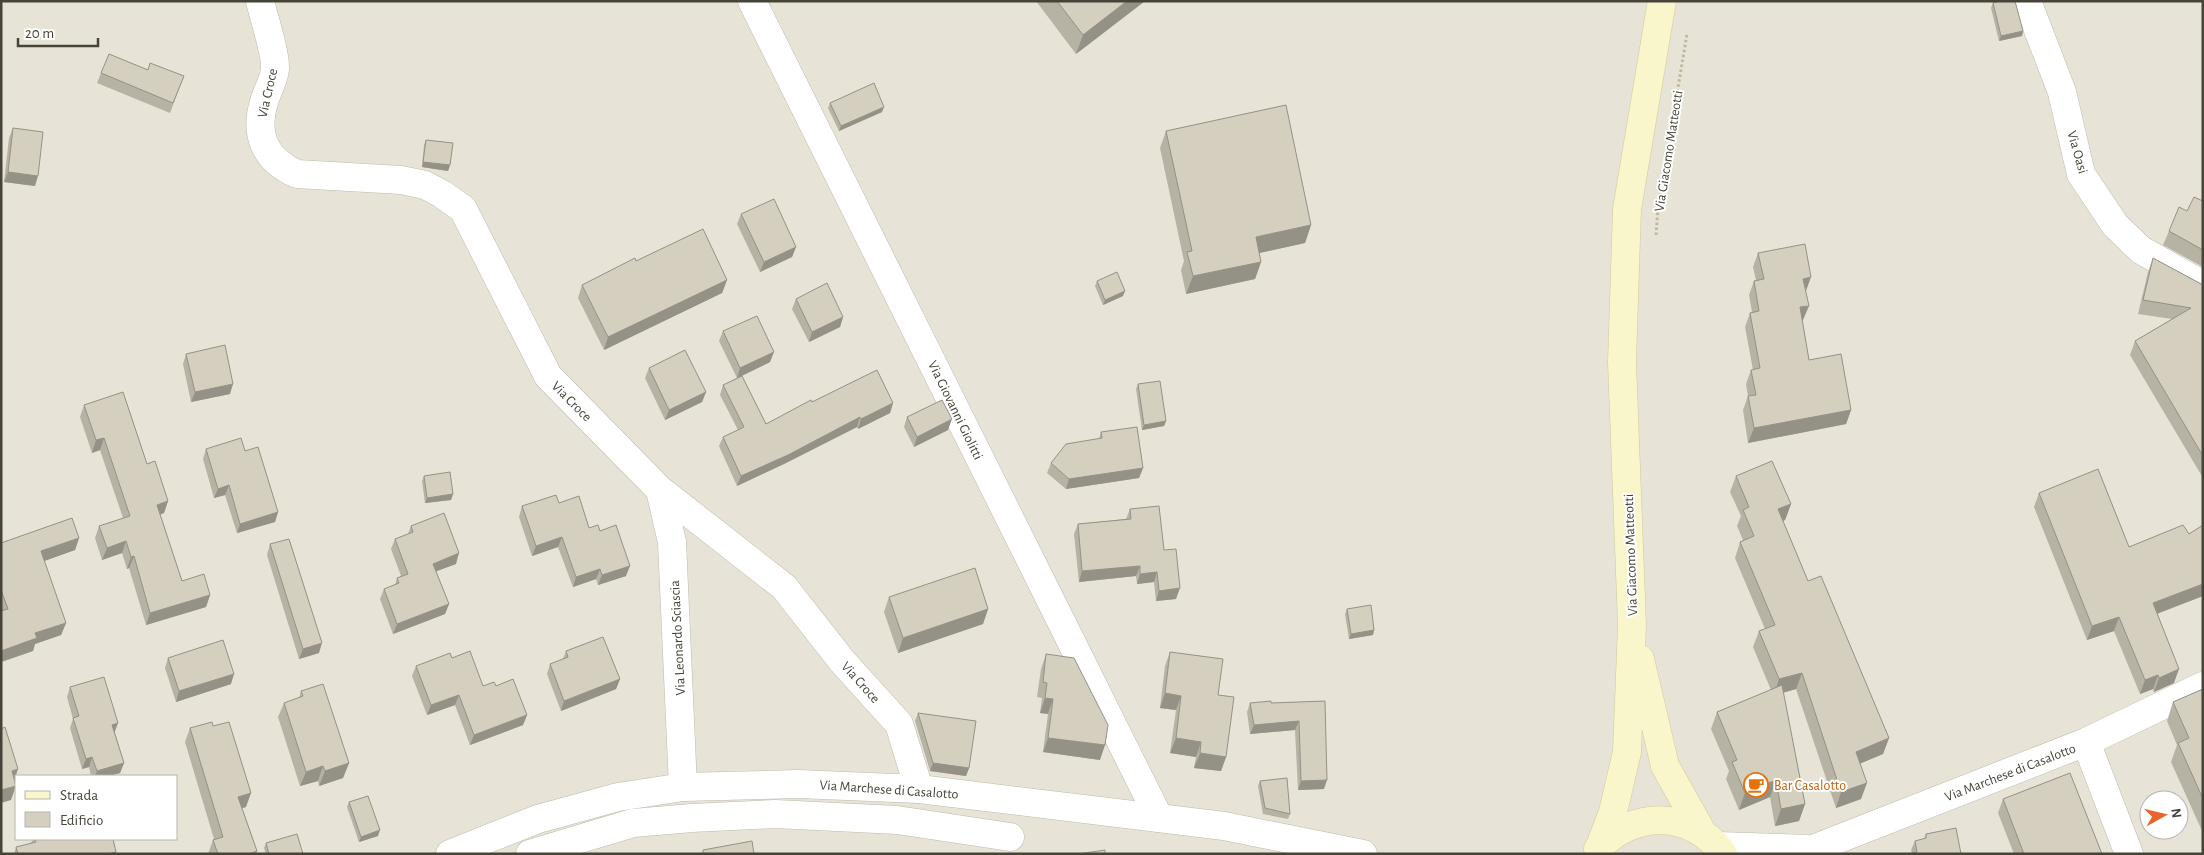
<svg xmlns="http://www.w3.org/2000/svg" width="2204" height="855" font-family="'Alegreya Sans',sans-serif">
	<rect width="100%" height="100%" fill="#f3f1e9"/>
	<path fill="#e7e4d7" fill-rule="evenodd" d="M1,1H2203V854H1ZM16,776H176V839H16ZM2149,800H2179V830H2149Z"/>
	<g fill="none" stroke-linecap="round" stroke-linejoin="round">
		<defs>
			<path id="minor" d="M260,1C264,18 276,54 275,69C274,80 267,91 264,102C254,135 265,160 297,174L401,180L425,185L442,194L463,209L548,376L660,490L784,587L842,661L899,724L919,789
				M752,1L1159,818
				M2027,1L2062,92L2081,174L2115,225L2141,250L2203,285
				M660,490L672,542L683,787
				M530,854L633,823L692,818L775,814L897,820L1010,837"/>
			<path id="tertiary" d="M2086,742L2129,854
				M1718,846L1813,849
				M450,854L538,819L618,797L683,787L798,784L919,789L1224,826L1363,854
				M1806,854L1813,849L2086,742L2203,686"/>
			<path id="secondary" d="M1640,659L1665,766L1702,832
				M1600,846L1613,812L1627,752L1632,625L1622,362L1627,209L1662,1
				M1598,849C1632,810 1693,810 1723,854"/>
		</defs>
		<use href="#minor" stroke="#bebaac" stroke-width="29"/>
		<use href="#tertiary" stroke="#bebaac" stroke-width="29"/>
		<use href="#secondary" stroke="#cfc99c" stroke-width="29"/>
		<path stroke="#beb89e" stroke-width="3" stroke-dasharray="2.5 2.5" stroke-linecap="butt" d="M1656,235L1658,207L1687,34"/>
		<use href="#minor" stroke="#fff" stroke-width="28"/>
		<use href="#tertiary" stroke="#fff" stroke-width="28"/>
		<use href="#secondary" stroke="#faf6cb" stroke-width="28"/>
	</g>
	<path fill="#b6b2a4" d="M1036,1H1145L1076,54Z
		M1993,3L2023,31L2022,36L1999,41L1991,8Z
		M148,70L184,76L170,113L97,83L101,73Z
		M830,103L882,112L839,131L828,108Z
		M13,128L35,186L4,182L9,138Z
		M1166,131L1311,225L1305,243L1259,253L1261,262L1255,279L1186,294L1181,270L1184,261L1160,148Z
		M426,140L450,165L448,171L422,167L424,145Z
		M2203,201V267L2163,245L2169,231L2187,211Z
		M741,214L796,247L792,257L760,272L737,224Z
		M1758,253L1806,291L1803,320H1802L1809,360L1851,410L1846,424L1748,443L1743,410L1748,396L1746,384L1751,370H1753L1745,327L1750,313L1752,312L1749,295L1754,281L1756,280L1753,267Z
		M2153,258L2203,285V478L2130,355L2135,341L2172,319L2138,314L2148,272Z
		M636,261L727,280L722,293L604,350L578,298L582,285Z
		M1097,281L1123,296L1103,305L1095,286Z
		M796,299L843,317L840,327L809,342L792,309Z
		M723,331L770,362L742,376L766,424L812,402L893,403L890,413L858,429L857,427L784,464L737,486L719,446L723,437L738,430L720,395L723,385L737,378L719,341Z
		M186,354L230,394L191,402L183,364Z
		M649,368L706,392L702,402L665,420L645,378Z
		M1138,384L1166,421L1164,426L1142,430L1136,389Z
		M84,405L147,464L168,501L164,513L160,515L182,581L210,595L206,607L146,625L129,568L127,569L122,553L102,560L95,538L99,526L123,518L100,450L92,453L80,417Z
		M907,417L948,430L914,447L904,427Z
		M1101,432L1143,468L1139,478L1066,489L1047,473L1051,463L1099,439Z
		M206,449L245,451L278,512L275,522L237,533L225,495L214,498L203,459Z
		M424,476L453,494L451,500L425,503L422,481Z
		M1736,476L1791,504L1785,520L1783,521L1808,581L1889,738L1883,754L1860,763L1861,799L1836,808L1796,689L1783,693L1805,804L1799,821L1775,826L1770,797L1739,810L1726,779L1729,771L1711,729L1717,712L1771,690L1753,647L1759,631L1765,629L1735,558L1740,542L1743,540L1737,526L1741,516L1730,492Z
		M2039,493L2129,547L2189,534L2203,596L2157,614L2174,683L2154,692L2153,689L2140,694L2114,631L2087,640L2034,507Z
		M559,503L589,528L600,531L626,576L598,585L596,579L573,587L558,547L532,556L519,517L522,506Z
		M1130,509L1164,550L1176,599L1156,601L1154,582L1137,584L1136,576L1079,582L1074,534L1078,524L1126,519Z
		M411,526L456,564L436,571L449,604L445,614L393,634L380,599L384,589L395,585L397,578L401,576L391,549L395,539L408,534Z
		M79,538L75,550L44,561L66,623L61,635L35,644L33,651L1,662V543Z
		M270,544L319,653L299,659L267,555Z
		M889,597L988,609L983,624L898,653L884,612Z
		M1347,609L1374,630L1373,635L1349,639L1345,614Z
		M566,651L620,679L616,689L561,711L547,674L550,664L563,659Z
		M1170,652L1218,695L1226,757L1221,771L1194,768L1196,757L1170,753L1176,710L1160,708L1165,666Z
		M1046,654L1100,760L1043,752L1048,714L1040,713L1042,698L1037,697L1041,669Z
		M168,658L231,684L176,702L165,668Z
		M452,658L483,686H496L527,715L523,725L470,745L455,705L427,715L412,676L416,666Z
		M70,687L115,733L124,763L120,773L109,776H91L89,767L82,769L70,728L73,719L67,697Z
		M2203,689V833L2171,762L2177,745L2167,721L2173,702Z
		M301,691L349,763L343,778L319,786L318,781L300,786L278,717L284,703L299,698Z
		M1325,701L1324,789L1298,790L1295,730L1250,734L1247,712L1250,703H1271Z
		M918,713L969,768L966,776L930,771L915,721Z
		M190,728L246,807L242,808L257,851L256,854H208L213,840L214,839L185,742Z
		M1260,781L1290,814L1288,819L1263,814L1258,786Z
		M2003,799L2102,854H2014L1998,813Z
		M349,802L378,836L359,842L347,807Z
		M1926,834L1961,854L1912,853L1911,850L1915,841L1924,839Z
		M33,839H113L116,852V854H14L16,847L31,843Z
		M266,843L303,854H266L264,848Z"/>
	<path fill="#949186" d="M1127,1H1145L1076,54L1083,35Z
		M2023,31L2022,36L1999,41L2001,36Z
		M884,107L882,112L839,131L841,126Z
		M423,162L450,165L448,171L422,167Z
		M8,172L38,176L35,186L4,182Z
		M1311,225L1305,243L1250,255L1256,237Z
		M796,247L792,257L760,272L764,262Z
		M1261,262L1255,279L1186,294L1193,276Z
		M1811,277L1806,291L1803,279Z
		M727,280L722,293L604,350L608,337Z
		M1125,291L1123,296L1103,305L1105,300Z
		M1809,306L1803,320L1795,322L1800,307Z
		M843,317L840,327L809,342L812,332Z
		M774,352L770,362L737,378L740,368Z
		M233,384L230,394L191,402L195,392Z
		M706,392L702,402L665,420L669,410Z
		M893,403L890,413L858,429L861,419Z
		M1851,410L1846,424L1748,443L1754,428Z
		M860,417L857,427L784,464L737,486L741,476Z
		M952,419L948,430L914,447L917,437Z
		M1166,421L1164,426L1142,430L1144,425Z
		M104,438L100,450L92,453L96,440Z
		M1143,468L1139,478L1066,489L1069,479Z
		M229,485L225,495L214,498L218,489Z
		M453,494L451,500L425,503L427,498Z
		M168,501L164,513L152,517L157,505Z
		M1791,504L1785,520L1772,525L1778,509Z
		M278,512L275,522L237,533L240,524Z
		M562,537L558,547L532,556L536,546Z
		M79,538L75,550L36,564L41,551Z
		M126,541L122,553L102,560L107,548Z
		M459,553L456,564L429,574L433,564Z
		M134,556L129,568L127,569L131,557Z
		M630,566L626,576L598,585L602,575Z
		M1140,566L1136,576L1079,582L1082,571Z
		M600,569L596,579L573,587L576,577Z
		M1157,572L1154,582L1137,584L1140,574Z
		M2203,584V596L2148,617L2153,603Z
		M1180,588L1176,599L1156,601L1159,591Z
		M210,595L206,607L146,625L150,613Z
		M449,604L445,614L393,634L397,624Z
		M988,609L983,624L898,653L903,638Z
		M2119,617L2114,631L2087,640L2092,626Z
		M66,623L61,635L35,644L33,651L1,662V651L35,633Z
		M1374,630L1373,635L1349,639L1351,634Z
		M322,643L319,653L299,659L303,649Z
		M2179,669L2174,683L2154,692L2159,678Z
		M1802,673L1796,689L1774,695L1779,679Z
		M234,674L231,684L176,702L179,691Z
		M2158,675L2153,689L2140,694L2145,680Z
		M620,679L616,689L561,711L564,701Z
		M1165,693L1181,696L1176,710L1160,708Z
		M459,695L455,705L427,715L431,705Z
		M1045,698L1053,699L1048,714L1040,713Z
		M527,715L523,725L470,745L474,735Z
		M1299,721L1295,730L1250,734L1254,725Z
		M118,723L114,734L112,725Z
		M1048,738L1105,745L1100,760L1043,752Z
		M1176,738L1201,742L1196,757L1170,753Z
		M1889,738L1883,754L1850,768L1856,752Z
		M1200,753L1226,757L1221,771L1194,768Z
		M92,757L89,767L82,769L86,759Z
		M124,763L120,773L109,776H95L97,771Z
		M349,763L343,778L319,786L325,771Z
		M933,763L969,768L966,776L930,771Z
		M323,766L318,781L300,786L306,772Z
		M18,769L13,784L12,771Z
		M1327,780L1324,789L1298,790L1301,781Z
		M1776,780L1770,797L1739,810L1745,793Z
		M1867,783L1861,799L1836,808L1841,792Z
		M16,786L11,800L1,803V790Z
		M251,793L246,807L233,811L238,797Z
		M1805,804L1799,821L1775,826L1781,809Z
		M380,830L378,836L359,842L361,837Z"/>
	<path fill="#d4cfbf" stroke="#949186" d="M1057,1H1127L1083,35Z
		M1999,1H2015L2023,31L2001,36L1993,3Z
		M109,54L148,70L150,63L184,76L173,103L101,73Z
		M874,83L884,107L841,126L830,103Z
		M1286,105L1311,225L1256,237L1261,262L1193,276L1187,252L1192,251L1166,131Z
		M13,128L43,132L38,176L8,172Z
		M426,140L453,143L450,165L423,162Z
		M2194,197L2203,201V250L2169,231L2179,207L2187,211Z
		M774,199L796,247L764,262L741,214Z
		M703,229L727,280L608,337L582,285L635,258L636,261Z
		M1805,244L1811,277L1803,279L1809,306L1800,307L1809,360L1841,354L1851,410L1754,428L1748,396L1756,395L1751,370L1760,368L1750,313L1759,311L1754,281L1764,279L1758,253Z
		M2153,258L2203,285V456L2135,341L2191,308L2143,300Z
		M1117,272L1125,291L1105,300L1097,281Z
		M827,283L843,317L812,332L796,299Z
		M757,316L774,352L740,368L723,331Z
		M225,345L233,384L195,392L186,354Z
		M685,350L706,392L669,410L649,368Z
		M877,370L893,403L861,419L860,417L788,455L741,476L723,437L744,427L723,385L742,376L766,424L811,400L812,402Z
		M1160,381L1166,421L1144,425L1138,384Z
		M123,392L147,464L155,461L168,501L157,505L182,581L204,574L210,595L150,613L134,556L131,557L126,541L107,548L99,526L130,516L104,438L96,440L84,405Z
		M942,400L952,419L917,437L907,417Z
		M1137,427L1143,468L1069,479L1051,463L1066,444L1102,438L1101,432Z
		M241,438L245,451L258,447L278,512L240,524L229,485L218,489L206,449Z
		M1772,461L1791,504L1778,509L1808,581L1821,576L1889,738L1856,752L1867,783L1841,792L1802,673L1779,679L1759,631L1775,625L1740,542L1754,536L1743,510L1749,507L1736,476Z
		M2098,469L2129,547L2183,525L2189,534L2203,525V584L2153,603L2179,669L2159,678L2158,675L2145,680L2119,617L2092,626L2039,493Z
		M450,472L453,494L427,498L424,476Z
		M556,495L559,503L579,496L589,528L598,525L600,531L616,525L630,566L602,575L600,569L576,577L562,537L536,546L522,506Z
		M1159,506L1164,550L1176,549L1180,588L1159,591L1157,572L1140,574V566L1082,571L1078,524L1131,519L1130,509Z
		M444,513L459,553L433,564L449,604L397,624L384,589L399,583L397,578L408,574L395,539L413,532L411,526Z
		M72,518L79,538L41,551L66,623L35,633L37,638L1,651V611L8,609L1,590V543Z
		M289,539L322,643L303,649L270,544Z
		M975,568L988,609L903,638L889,597Z
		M1371,605L1374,630L1351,634L1347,609Z
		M603,637L620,679L564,701L550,664L568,657L566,651Z
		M223,640L234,674L179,691L168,658Z
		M470,651L483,686L494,682L496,686L513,679L527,715L474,735L459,695L431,705L416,666L450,653L452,658Z
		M1170,652L1223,659L1218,695L1234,697L1226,757L1200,753L1201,742L1176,738L1181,696L1165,693Z
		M1046,654L1074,658L1108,725L1105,745L1048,738L1053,699L1045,698L1047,683L1043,682Z
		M104,677L118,723L112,725L124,763L97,771L92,757L86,759L73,718L79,716L70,687Z
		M323,684L349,763L325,771L323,766L306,772L284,703L303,696L301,691Z
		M1782,685L1805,804L1781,809L1776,780L1745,793L1732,762L1737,760L1717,712Z
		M2203,689V799L2178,743L2189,738L2173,702Z
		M1271,701V703L1325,701L1327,780L1301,781L1299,721L1254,725L1250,703Z
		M918,713L976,721L969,768L933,763Z
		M212,722L213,726L229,722L251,793L238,797L257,851L249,854H218L213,840L223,837L190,728Z
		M5,727L18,769L12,771L16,786L1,790V729Z
		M2070,773L2102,854H2024L2003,799Z
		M1287,778L1290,814L1265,808L1260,781Z
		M368,796L380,830L361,837L349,802Z
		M1956,828L1961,854H1909L1917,852L1915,841L1926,838V834Z
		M297,834L303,854H269L266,843Z
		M35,839H113L116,852L108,854H18L16,847L36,842Z
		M752,841L754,854H703V850Z
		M1105,850V854H1078Z"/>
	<defs>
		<symbol id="cafe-ring" viewBox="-11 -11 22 22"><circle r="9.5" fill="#fff" stroke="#e8710a" stroke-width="1.5"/><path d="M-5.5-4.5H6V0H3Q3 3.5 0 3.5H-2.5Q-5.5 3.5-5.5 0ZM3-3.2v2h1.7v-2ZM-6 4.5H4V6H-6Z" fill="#e8710a"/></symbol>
	</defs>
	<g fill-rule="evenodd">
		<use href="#cafe-ring" x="1742" y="771" width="28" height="28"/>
	</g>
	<g text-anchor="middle" stroke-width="4" stroke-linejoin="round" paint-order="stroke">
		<g font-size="14" fill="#464338" stroke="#fff">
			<text transform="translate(267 93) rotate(-77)" y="5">Via Croce</text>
			<text transform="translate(1668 151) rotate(-81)" y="5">Via Giacomo Matteotti</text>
			<text transform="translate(2078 152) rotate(74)" y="5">Via Oasi</text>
			<text transform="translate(572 401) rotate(45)" y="5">Via Croce</text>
			<text transform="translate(956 410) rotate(64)" y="5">Via Giovanni Giolitti</text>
			<text transform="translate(1630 555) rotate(-92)" y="5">Via Giacomo Matteotti</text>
			<text transform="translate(677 638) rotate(-93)" y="5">Via Leonardo Sciascia</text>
			<text transform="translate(861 682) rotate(48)" y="5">Via Croce</text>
			<text transform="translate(2010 772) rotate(-21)" y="5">Via Marchese di Casalotto</text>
			<text transform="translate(889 789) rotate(4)" y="5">Via Marchese di Casalotto</text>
		</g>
		<g font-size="14" fill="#c56008" stroke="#fff" text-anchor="start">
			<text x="1774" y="790">Bar Casalotto</text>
		</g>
	</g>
	<rect width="2204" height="855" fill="none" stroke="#464338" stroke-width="5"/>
	<rect x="15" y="775" width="162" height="65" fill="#ffffff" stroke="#b5b4af"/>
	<rect x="25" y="791" width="25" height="8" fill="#faf6cb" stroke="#b5b4af"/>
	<text x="60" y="800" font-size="15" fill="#464338">Strada</text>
	<rect x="25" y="812" width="25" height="15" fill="#d4cfbf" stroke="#b5b4af"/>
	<text x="60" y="825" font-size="15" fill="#464338">Edificio</text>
	<g transform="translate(2164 815) rotate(82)"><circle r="24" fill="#ffffff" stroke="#b5b4af"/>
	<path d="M0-4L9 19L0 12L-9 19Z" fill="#e9642a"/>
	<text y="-8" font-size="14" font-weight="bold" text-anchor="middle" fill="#464338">N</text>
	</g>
	<path d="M18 38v8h80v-8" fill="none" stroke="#464338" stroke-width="2.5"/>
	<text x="25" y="38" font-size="15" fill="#464338" stroke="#ffffff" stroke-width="4" paint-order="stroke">20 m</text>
</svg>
